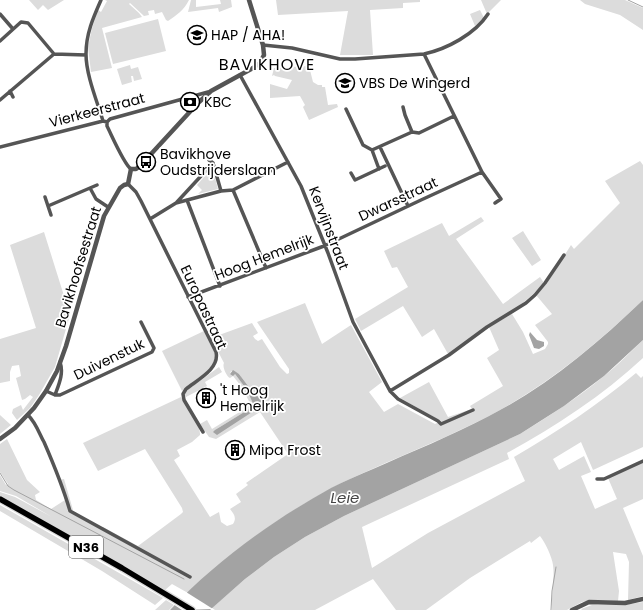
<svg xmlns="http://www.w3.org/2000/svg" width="643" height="610" font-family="Poppins,sans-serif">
	<rect width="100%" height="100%" fill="#fff"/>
	<path fill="#dcdcdc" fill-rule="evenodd" d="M29,0H64L48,10L43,5L38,10Z
		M105,0H189C184,10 177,15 168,21L166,20L162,12L155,14L154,10L148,11L149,15L144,16L130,3L129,4L139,13L142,17L102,28L112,68L91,72L88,47L92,28L98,10L101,12L107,1Z
		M191,0H196V7L221,4L220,0H231L232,7L219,12L218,8L188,12Z
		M276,0H420V2L403,3V8L370,10L373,55H340L348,11L278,15Z
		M481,0H501L487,14Z
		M580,0H625L643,8V30L620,15L585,4Z
		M480,10L484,18L475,26L470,14Z
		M158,19L166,51L113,64L105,33Z
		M130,65L131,69L138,67L142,79L134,81L133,76H131L132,82L122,85L117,69Z
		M309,66L313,82L318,85H322V87H325L328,105L337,104L338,107L309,120L303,107L305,105L300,96L270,98V84L287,89L292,80L275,76L274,75L272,76L274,68Z
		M640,161L643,165V300C596,345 546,386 489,416C450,436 410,452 370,470C357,476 344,481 332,488C280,516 230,552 188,593L172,584L165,590L0,497V492L15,497L52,517L16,496L0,491V475L6,485L8,484L0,472V444L7,439L27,480L40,492L35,495L36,500L51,509L65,500L59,480L64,479L73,510L69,512L99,528L103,527L138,546L181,514L183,512L182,508L145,449L98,471L83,443L181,397C187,406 201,425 200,435L192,442L177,450L180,456L174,460L210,517L219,512L221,522L227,526L233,524C237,518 234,514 230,509L241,502L236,494L248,485L246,483L288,454L260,412L216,439L209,437L200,424L207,420L212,429L251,405L241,386L233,376L230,378C226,376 222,366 224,363L211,338L252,323L258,333L253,336L255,339L258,341L262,339L280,367L287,374L289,373V369L257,322L305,303L322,344L351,325L382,382L369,392L384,412L398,404L435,424L441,421L400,398L429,382L448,417L472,409L470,406L503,386L487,358L499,350L489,327L512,314L523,332L533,354L545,349L548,344V342L535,325L552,314L536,295L547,283L571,245L574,249L620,203L605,181ZM231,371L239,374L255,395L263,400L260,407L215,430L254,406L247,390L235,374H230Z
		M211,169L213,170L218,189L198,194L202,190L197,185Z
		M481,217L484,221L456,239L503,304L540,277L544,283C518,312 481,332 448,354L434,329L422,337L403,306L361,331L355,319L408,287L397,267L392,268L384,251L442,223L449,236Z
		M523,231L541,260L532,266L512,238Z
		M44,232L70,315L55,367L39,395L30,408L17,420L12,413L13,409L21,405L23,410L33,397L30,395L25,399L22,400L16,378L21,376L19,365L12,366L10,372V381L0,383V339L36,328L10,245Z
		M204,331C208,338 213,347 215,354C217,368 192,383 182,391L162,351Z
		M643,340V358C602,396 556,426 507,453L509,459L362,527L372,568L428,533L525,481L514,457C557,432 598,405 636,373L641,378L643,376V447L593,470L581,442L553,459L559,470L584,456L591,472L581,476L595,509L617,499L608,478L643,462V499L623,508L643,556V596L628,600L629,562L626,554L613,552L619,591L618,601L594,600L582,602L567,610H552C551,595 555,580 553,565C552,557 545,542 540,536L531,543L530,541L470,578L426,610H396L373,579L315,610H215L212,608L245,579L274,557L305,537L344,516L520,434C549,416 578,398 604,376C618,365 630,352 643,340Z
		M219,367L222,372L205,382L207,386L186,397L183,393Z
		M0,415L11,425L0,434Z
		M0,505L163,598L155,605L102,571L0,511Z
		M166,600L174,605L169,610H155Z
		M643,602V610H582L581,609L592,605H623Z"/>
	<path fill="#a3a3a3" d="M643,300V340L604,376L564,406L520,434L344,516L305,537L274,557L245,579L210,610H170C216,561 273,520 331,488C344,481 359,475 373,469C411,452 451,436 489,416C546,387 596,345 643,300Z
		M530,332L537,340L544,342V346L539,349L534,348L529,335Z
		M233,370L239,374L255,395L263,399L260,407L217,435L213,432L215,430L254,406L247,390L235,374L233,376L230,374Z"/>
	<path fill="#fff" d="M186,592L213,609L182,610L173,604Z"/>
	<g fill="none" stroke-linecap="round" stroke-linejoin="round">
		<path stroke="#a3a3a3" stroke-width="1" d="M628,0L643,7
			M0,473L8,486L14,490L184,579
			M551,610L552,591L556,567"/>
		<defs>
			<path id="primary" d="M0,499L122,568L192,610"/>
		</defs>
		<use href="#primary" stroke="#dbdbdb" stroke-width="8"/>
		<path stroke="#555" stroke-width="3.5" d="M101,0C93,18 86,34 86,54C86,75 97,101 103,121
			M0,14L13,29
			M0,41L21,22L28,23L54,54L86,55
			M263,45L292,48L340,59H355L424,54C447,49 475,34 488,14
			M424,54L482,172L501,199L495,203
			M240,75L301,186L328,253L353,322L390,391L398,399L438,421L441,424L473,410
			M10,91L13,97
			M0,100L54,54
			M403,107L405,115L412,132
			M346,109L363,145L372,150L412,132L419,133L454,116
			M107,122V126C112,136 124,164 131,169
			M0,147L103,121L107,122L110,119L208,92
			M380,147L408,206
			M372,150L379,169
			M209,160L213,163L221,191
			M351,173L355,180L385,166
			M128,184L136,192L141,201L216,352C220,369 197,380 186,389L183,394L184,400L203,432
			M90,188L96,199L108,207
			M233,190L266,268
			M45,197L51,215
			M187,200L220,286
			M177,202L213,163
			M48,206L97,185
			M150,219L176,203L221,191L233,190L288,162
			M188,297L324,246L421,200L482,172
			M46,391L55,395H60L152,352L154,348L141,322
			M390,391L449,355L487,327L526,303L535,295L545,283L564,255
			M55,395C59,384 64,373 60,362
			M28,415C36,423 39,433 44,442C54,465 63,487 70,511L190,577
			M597,479H604L643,461"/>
		<path stroke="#555" stroke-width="4.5" d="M0,439L15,428L34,408L46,391L57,371L66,346L104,216L120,188L124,185L128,184L131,169H136L140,166L198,103L211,91L253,68L260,63L264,55L263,45L249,0
			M572,610L589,602L625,603L643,599"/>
		<use href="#primary" stroke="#000" stroke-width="5.5"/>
	</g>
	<defs>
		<symbol id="school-ring" viewBox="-11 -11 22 22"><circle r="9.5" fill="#fff" stroke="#000" stroke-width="1.5"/><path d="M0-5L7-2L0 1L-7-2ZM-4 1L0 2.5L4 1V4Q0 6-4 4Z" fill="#000"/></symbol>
		<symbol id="bank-ring" viewBox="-11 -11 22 22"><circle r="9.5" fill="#fff" stroke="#000" stroke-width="1.5"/><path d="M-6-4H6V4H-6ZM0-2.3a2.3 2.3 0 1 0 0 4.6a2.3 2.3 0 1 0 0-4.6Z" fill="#000"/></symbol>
		<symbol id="bus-ring" viewBox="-11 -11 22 22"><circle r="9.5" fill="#fff" stroke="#000" stroke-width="1.5"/><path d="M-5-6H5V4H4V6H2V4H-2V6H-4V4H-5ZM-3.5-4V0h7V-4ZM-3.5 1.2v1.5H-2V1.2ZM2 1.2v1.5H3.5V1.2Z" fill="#000"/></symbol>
		<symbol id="building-ring" viewBox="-11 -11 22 22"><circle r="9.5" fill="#fff" stroke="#000" stroke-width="1.5"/><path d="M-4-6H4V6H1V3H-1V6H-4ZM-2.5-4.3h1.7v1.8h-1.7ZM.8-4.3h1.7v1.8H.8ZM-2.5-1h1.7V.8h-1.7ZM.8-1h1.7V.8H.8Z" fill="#000"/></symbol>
	</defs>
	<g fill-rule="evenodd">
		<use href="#school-ring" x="186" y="24" width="22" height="22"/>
		<use href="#school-ring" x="334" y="72" width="22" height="22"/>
		<use href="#bank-ring" x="179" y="91" width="22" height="22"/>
		<use href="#bus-ring" x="135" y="151" width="22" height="22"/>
		<use href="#building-ring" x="195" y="387" width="22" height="22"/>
		<use href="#building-ring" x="224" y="439" width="22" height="22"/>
	</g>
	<g text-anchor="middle" stroke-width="3.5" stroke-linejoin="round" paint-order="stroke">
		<rect fill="#fff" stroke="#4c4c4c" stroke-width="1" x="69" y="536" width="34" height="22" rx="3"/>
		<g font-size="13" font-weight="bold" fill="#000">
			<text x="86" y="552">N36</text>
		</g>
		<g font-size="14" fill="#000" stroke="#fff" text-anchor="start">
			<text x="211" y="40">HAP / AHA!</text>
			<text x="359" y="88">VBS De Wingerd</text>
			<text x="204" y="107">KBC</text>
			<text x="160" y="159">Bavikhove<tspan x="160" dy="16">Oudstrijderslaan</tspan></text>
			<text x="220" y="395">'t Hoog<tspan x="220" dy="16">Hemelrijk</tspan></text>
			<text x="249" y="455">Mipa Frost</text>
		</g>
		<g font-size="14" fill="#000" stroke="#fff">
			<text transform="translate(97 110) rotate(-15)" y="5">Vierkeerstraat</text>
			<text transform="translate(398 199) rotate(-25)" y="5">Dwarsstraat</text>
			<text transform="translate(329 228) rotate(69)" y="5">Kervijnstraat</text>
			<text transform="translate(264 257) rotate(-21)" y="5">Hoog Hemelrijk</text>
			<text transform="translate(78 267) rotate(-73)" y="5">Bavikhoofsestraat</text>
			<text transform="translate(204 307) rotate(65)" y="5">Europastraat</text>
			<text transform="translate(109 359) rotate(-26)" y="5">Duivenstuk</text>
		</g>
		<g font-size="15" font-style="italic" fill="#444" stroke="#fff">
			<text x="345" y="503">Leie</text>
		</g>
		<g font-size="16" letter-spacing="1" fill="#000" stroke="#fff">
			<text x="267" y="70">BAVIKHOVE</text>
		</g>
	</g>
</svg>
